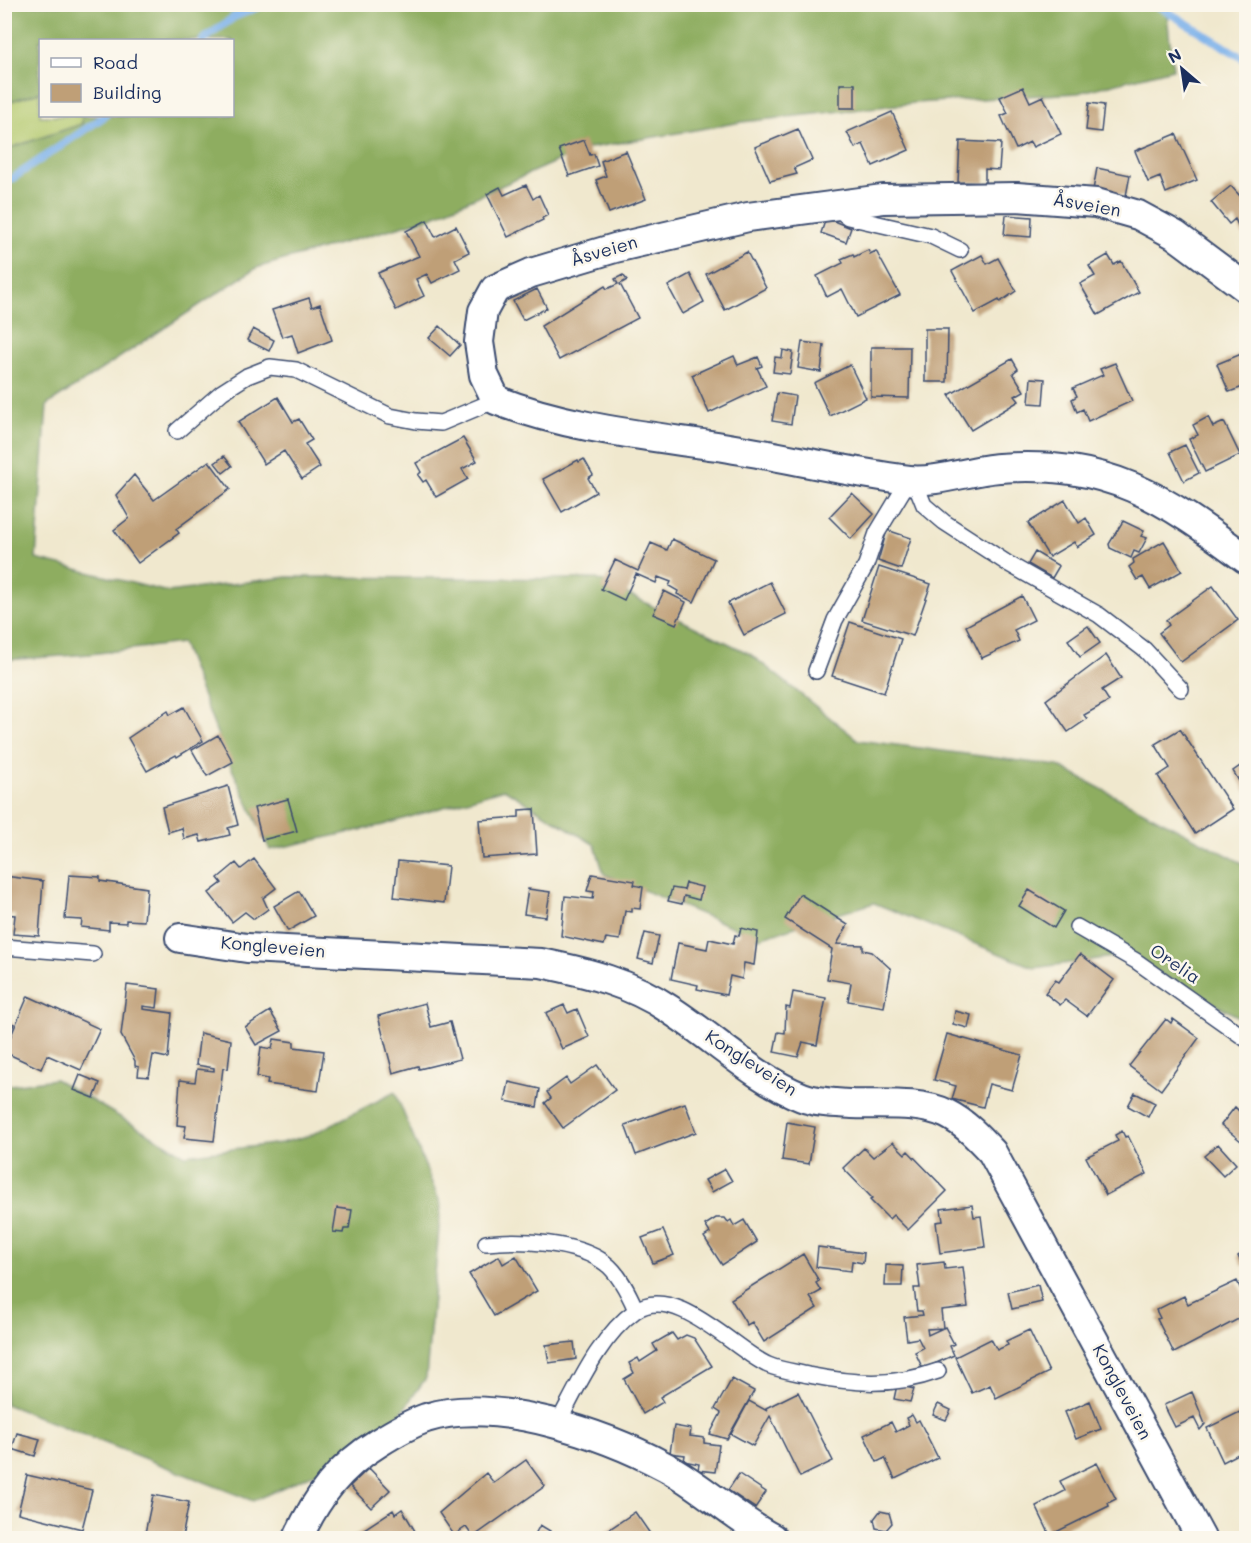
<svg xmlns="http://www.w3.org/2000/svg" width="1251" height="1543" font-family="Mali,sans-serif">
	<rect width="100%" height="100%" fill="#fbf7ec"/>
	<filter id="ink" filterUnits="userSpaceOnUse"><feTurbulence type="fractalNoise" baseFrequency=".0167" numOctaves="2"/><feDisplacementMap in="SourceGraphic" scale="12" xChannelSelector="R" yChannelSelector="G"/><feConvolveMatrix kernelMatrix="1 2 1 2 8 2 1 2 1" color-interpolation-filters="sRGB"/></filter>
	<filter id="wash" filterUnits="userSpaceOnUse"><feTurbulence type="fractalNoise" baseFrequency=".008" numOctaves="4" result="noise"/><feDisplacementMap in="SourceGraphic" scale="24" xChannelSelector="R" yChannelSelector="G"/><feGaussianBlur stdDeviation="1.35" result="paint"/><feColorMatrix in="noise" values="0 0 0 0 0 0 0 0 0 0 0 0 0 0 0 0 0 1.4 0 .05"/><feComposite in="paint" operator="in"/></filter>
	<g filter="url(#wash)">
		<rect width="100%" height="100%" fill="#f0e8ce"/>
		<path fill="#b3c96d" stroke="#677c66" stroke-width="1.5" d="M40,92V116H82V124L5,150V103Z"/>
		<path fill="#8ead60" stroke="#546e5f" stroke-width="1.5" d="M5,5H1166L1173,69L1078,93L915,103L742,122L584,149L429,218L256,268L47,405L36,559L168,592L288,577L597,579L750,654L858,740L1058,766L1246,865V1021L1126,955L1035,968L874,903L759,938L604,874L595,845L504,789L383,825L270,850L225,754L182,643L90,654L5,660L4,150L82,124V116H232V40H40V92L5,103Z
			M55,1079L185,1155L281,1143L311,1135L395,1092L441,1205L426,1378L379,1444L253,1501L5,1404L4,1086Z"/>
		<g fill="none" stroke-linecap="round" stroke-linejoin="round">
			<path stroke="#7cb1ea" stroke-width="8" d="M1155,4L1246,60
				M203,40L234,17L265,4
				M4,181L10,180L105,116"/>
		</g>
		<g id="blocks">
			<path fill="#bf9f77" d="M840,84H855V108H840Z
				M1023,87L1030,102L1043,96L1061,134L1033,147L1030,142L1016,149L1001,116L1008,113L1000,97Z
				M1089,103L1104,105L1101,132L1086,130Z
				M892,112L909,150L873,166L863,144L855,148L847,132Z
				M798,129L812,160L794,168L797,174L770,181L755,147Z
				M1176,134L1197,180L1166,193L1160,177L1148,182L1135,151Z
				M584,140L590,155L594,154L598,166L569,176L559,149Z
				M960,141L1001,143L999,170L985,169V183L958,182Z
				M626,151L646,199L609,213L596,180L606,176L601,161Z
				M1097,168L1130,175L1126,196L1093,190Z
				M526,185L533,199L539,195L548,215L542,218L543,220L508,237L487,194L500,187L504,195Z
				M1231,186L1241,197L1246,195L1245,240L1235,219L1229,224L1211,202Z
				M1006,215L1032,217L1031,237L1004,235Z
				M826,218L851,228L846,242L821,233Z
				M427,220L435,237L456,226L469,252L455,259L460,269L432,283L427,274L416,279L424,296L396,310L378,273L419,256L406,231Z
				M868,250L870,254L876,251L900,295L856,317L842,289L827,297L817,276L843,263L841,259L853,254L854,257Z
				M747,252L766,288L725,310L706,274Z
				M982,255L987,264L998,258L1016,291L1000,302L999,300L975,313L952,271Z
				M1108,255L1114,265L1121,261L1139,292L1098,315L1080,284L1095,276L1089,266Z
				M690,274L704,302L683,314L668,286Z
				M623,275L627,280L620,284L638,318L559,360L541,326L605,286L607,289L618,284L615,279Z
				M537,289L547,308L523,320L513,301Z
				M309,298L312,307L320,304L332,340L298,353L292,334L282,337L272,310Z
				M440,326L460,345L450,356L429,338Z
				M253,329L274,340L269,351L247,340Z
				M925,329H948L947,382H925Z
				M802,342L824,345L821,372L798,368Z
				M871,347H910L909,398L871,397Z
				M783,350L793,352L790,374L773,372L775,357L782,358Z
				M1246,352V394L1243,387L1229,392L1217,364Z
				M734,356L738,365L758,357L762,366L757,368L766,386L709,413L692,375Z
				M1012,359L1018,369L1013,373L1024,391L1015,396L1019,401L971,430L949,395Z
				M1115,363L1132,401L1088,421L1083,409L1077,412L1072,399L1077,396L1073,388L1103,375L1100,369Z
				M850,365L866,398L830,416L814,383Z
				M1031,378L1045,379L1043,404L1029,403Z
				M777,393L795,396L791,424L772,421Z
				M278,397L293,422L299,419L312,440L305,444L320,467L302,479L284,451L264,464L238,422Z
				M1208,417L1213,427L1224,422L1240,455L1205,472L1189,439L1198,435L1193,425Z
				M463,438L477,461L462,469L468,479L436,497L426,480L423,482L418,475L421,472L416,463Z
				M1185,445L1199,473L1184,481L1170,452Z
				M224,456L232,466L223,473L215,463Z
				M584,459L593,475L588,478L596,492L562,512L543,479L578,460L579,462Z
				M209,461L230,489L176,529L179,533L138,563L114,530L129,518L116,495L134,475L154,500Z
				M852,493L874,514L851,539L829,517Z
				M1065,500L1079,523L1086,518L1096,535L1077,547L1074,542L1049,557L1028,523Z
				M1123,521L1144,531L1141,536L1147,538L1139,553L1134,551L1131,558L1110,548L1109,544Z
				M887,530L911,538L901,569L878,561Z
				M672,539L714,559L694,602L677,594L678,591L669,586L671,582L658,577L656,583L636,574L624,600L601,589L615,560L638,571L651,543L667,550Z
				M1164,541L1182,571L1150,589L1143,577L1137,580L1129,567L1134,563L1133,559Z
				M1035,552L1059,566L1052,578L1028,564Z
				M879,567L931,584L913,636L862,620Z
				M770,582L786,614L744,635L728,603Z
				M1213,586L1238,620L1181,662L1159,633L1169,625L1166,620Z
				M664,591L686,602L676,624L653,614Z
				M1022,596L1034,620L1014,630L1019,641L982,658L966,626Z
				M850,622L901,639L884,693L832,676Z
				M1088,626L1100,643L1080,657L1068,640Z
				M1106,655L1121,678L1102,690L1109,701L1084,715L1087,719L1068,732L1046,700Z
				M184,707L203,741L177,757L176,755L147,771L128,738L168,711L170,715Z
				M1180,729L1233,809L1195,834L1158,776L1170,768L1155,744Z
				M218,735L233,762L207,776L192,750Z
				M1246,762V793L1233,771Z
				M228,786L238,825L228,828L230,835L201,842L199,835L184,839L182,828L168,832L162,807Z
				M288,799L297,831L262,840L254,808Z
				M534,809L537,854L482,858L479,820L519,817V810Z
				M254,859L276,888L263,898L268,909L254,919L245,912L232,922L209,893L222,883L218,878L236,863L241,869Z
				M398,861L448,866L444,903L394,897Z
				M592,874L635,881L634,885L643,887L640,909L632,908V912L625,911L620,940L606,938L604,945L561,936L565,896L593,899L594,892L587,891Z
				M69,875L100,877V881L147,888L144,921L126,920V923L109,922V930L81,927L82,920L65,919Z
				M4,876L43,881L39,936L13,934L15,915L4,914Z
				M686,883L702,887L699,900L684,896L682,904L668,901L672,888L684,890Z
				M528,889L550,892L546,917L524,914Z
				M1029,890L1064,911L1054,928L1019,906Z
				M299,891L314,916L288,931L274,906Z
				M800,894L848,925L837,944L863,945V950L872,952L891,969L884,1007L848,1001L851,983L827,979L832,949L785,919Z
				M741,928L758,932L754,965L744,963L742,979L730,976L726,995L697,989L698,985L671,979L678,943L707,949L709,939L733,944L735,935L739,936Z
				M645,933L659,936L653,963L638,959Z
				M1080,954L1114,980L1087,1016L1065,1000L1060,1005L1045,993L1055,980L1059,982Z
				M127,985L159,989L157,1008L143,1006V1009L172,1013L168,1058L153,1055L149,1077L138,1076L139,1067L135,1066V1061L121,1035Z
				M793,992L826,998L817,1045L803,1042L798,1057L774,1052L778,1032L785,1033L786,1007L790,1008Z
				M28,996L100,1029L81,1070L47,1055L41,1069L4,1052Z
				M425,1003L431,1027L450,1022L460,1059L419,1069L418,1066L393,1073L378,1016Z
				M564,1005L568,1013L577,1009L589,1037L562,1049L546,1013Z
				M270,1011L282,1031L256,1045L245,1027Z
				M955,1011L971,1015L968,1028L953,1024Z
				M4,1016L8,1017L6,1021L14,1024L4,1045Z
				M1166,1019L1171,1023L1173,1019L1199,1038L1161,1090L1129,1066Z
				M200,1033L231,1040L228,1069L223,1068L214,1141L184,1138L186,1126L177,1125L180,1080L195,1082L197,1069L214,1071V1068L196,1065Z
				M947,1034L1022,1055L1012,1090L989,1084L983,1107L952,1099L956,1086L934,1080Z
				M274,1039L294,1042V1047L324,1051L318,1091L267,1084L268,1079L257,1077L261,1047L272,1049Z
				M597,1065L615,1090L563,1128L545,1103L551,1098L547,1092L566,1078L570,1084Z
				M80,1075L100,1083L94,1098L74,1090Z
				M509,1082L540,1089L537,1107L505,1101Z
				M1135,1093L1155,1103L1148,1117L1128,1106Z
				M685,1103L696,1132L636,1155L625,1125Z
				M1246,1104V1145L1221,1125L1235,1107L1240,1112Z
				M787,1122L815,1127L809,1164L782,1160Z
				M1122,1131L1125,1137L1128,1136L1147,1174L1106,1195L1086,1157L1118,1141L1115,1135Z
				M893,1142L905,1154L908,1151L947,1191L908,1230L893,1215L889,1219L870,1200L872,1198L843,1168L864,1148L873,1157Z
				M1218,1144L1236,1164L1223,1176L1204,1156Z
				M725,1169L732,1181L712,1192L705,1180Z
				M972,1205L974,1217L981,1216L985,1247L940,1253L936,1222L943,1221L941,1209Z
				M337,1208L352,1210L349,1229H344L343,1233L333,1232Z
				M716,1218H725L728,1222L731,1220L734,1226L744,1220L757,1242L722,1265L704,1237L710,1233L705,1225Z
				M663,1230L674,1255L653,1263L642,1238Z
				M818,1247L864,1253L863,1263L852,1261L851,1271L816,1267Z
				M1246,1251V1265L1243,1266L1238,1256Z
				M803,1254L819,1281L816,1283L821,1291L810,1297L817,1308L764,1342L752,1322L747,1325L731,1299Z
				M499,1256L503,1264L516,1256L537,1291L494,1316L469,1274Z
				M944,1262L945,1269L963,1267L968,1307L941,1310L943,1328L927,1329L928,1335L945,1327L954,1344L950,1346L954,1355L923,1369L915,1352L923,1348L918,1338L907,1340L904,1317L923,1315L922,1311H917L914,1288H920L917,1265Z
				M886,1265L903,1266L902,1286H885Z
				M1237,1281L1246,1301V1315L1174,1353L1157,1319L1160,1318L1156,1310L1184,1296L1188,1304Z
				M1038,1285L1042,1302L1012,1309L1008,1292Z
				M1029,1330L1049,1372L996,1398L990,1385L972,1393L955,1357L991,1339L997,1350L1008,1345L1006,1341Z
				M672,1333L677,1340L686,1335L694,1338L712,1366L660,1397L663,1402L643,1414L624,1379L634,1373L629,1363L638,1358L640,1362L657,1351L653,1344Z
				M574,1342L576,1359L549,1363L546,1345Z
				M732,1379L754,1391L727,1439L710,1434L721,1413L715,1409Z
				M897,1385L914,1389L910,1402L894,1399Z
				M798,1392L833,1461L800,1477L770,1416L753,1446L731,1434L749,1401L767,1411L766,1408Z
				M1192,1392L1205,1424L1200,1430L1194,1418L1175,1427L1164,1405Z
				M1090,1401L1101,1429L1076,1439L1065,1412Z
				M938,1404L951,1410L946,1420L933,1415Z
				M1246,1409V1450L1223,1462L1207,1428Z
				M912,1415L916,1422L919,1420L938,1458L895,1479L885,1458L877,1462L864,1435L891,1422L896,1432L909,1425L906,1418Z
				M674,1426L691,1429L690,1436L704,1438V1443L719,1445L715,1472L698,1470L699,1464L684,1461L685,1455L670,1453Z
				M17,1433L40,1439L35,1456L12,1449Z
				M526,1460L545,1486L473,1537L466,1527L454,1535L439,1513L486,1473L494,1483Z
				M1097,1463L1116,1499L1108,1503L1109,1506L1050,1535L1036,1506L1065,1491L1060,1481Z
				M369,1468L390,1490L371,1508L350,1486Z
				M739,1474L766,1492L755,1508L728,1490Z
				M27,1475L92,1490L82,1529L18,1513Z
				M153,1495L189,1502L182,1538H144Z
				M402,1509L415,1531L409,1535L411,1538L352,1537L393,1510L395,1514Z
				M880,1511L889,1513L892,1523L886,1530L876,1528L874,1519Z
				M635,1512L653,1538H595L608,1530Z
				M540,1525L550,1531L546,1538H533Z"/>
		</g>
	</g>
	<g filter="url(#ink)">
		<use href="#blocks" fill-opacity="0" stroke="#3b4b6f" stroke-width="1.5"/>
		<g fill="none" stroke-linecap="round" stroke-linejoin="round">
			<defs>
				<path id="service" d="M835,207L848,217L931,236L960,250
					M177,431L222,392L247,376L270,367L296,370L390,416L416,421L441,423L496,400
					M914,480L924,505L944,522L1007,563L1099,615L1145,650L1181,689
					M816,671L835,620L866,565L877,533L909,480
					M1077,927L1136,961L1246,1039
					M4,947L93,954
					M486,1243C520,1239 577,1242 605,1263C619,1273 629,1294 636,1310
					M558,1423C578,1386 600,1336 635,1311C675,1282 735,1351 768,1365C780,1370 795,1372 808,1375C854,1384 894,1387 938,1371"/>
				<path id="minor" d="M1246,288L1175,235L1138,215L1096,203L1017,197L883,199L748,217L615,248L531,273L495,289L483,311L479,342L484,375L496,400C567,428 642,435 717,446C781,456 845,472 909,480C936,483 971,470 999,468C1108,460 1163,497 1246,559
					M180,938L247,948L541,963C586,972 631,983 669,1009C713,1037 754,1078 802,1097C818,1103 835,1103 852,1104C881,1105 920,1101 947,1114C965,1123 979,1138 992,1152L1201,1538
					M298,1538C316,1498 340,1466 378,1443C394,1433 409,1424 426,1418C495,1396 605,1434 666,1467C703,1487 734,1518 772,1538"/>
			</defs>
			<use href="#service" stroke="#3b4b6f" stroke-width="18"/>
			<use href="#minor" stroke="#3b4b6f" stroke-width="32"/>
			<use href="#service" stroke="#fff" stroke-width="15"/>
			<use href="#minor" stroke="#fff" stroke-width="28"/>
		</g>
	</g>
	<g text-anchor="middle" stroke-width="5" stroke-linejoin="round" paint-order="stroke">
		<g font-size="18" fill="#1b2f5e" stroke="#fbf7ec">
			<text transform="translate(1087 205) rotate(10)" y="6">Åsveien</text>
			<text transform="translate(604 251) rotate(-16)" y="6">Åsveien</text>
			<text transform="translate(273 947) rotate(5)" y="6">Kongleveien</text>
			<text transform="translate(1175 964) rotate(34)" y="6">Orelia</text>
			<text transform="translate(751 1063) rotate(33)" y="6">Kongleveien</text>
			<text transform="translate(1122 1392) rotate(62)" y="6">Kongleveien</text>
		</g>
	</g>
	<rect width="1251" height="1543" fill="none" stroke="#fbf7ec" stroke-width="24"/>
	<rect x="39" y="39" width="195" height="78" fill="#fbf7ec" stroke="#a1a7b3" stroke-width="1.5"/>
	<rect x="51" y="58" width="30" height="9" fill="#ffffff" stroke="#a1a7b3" stroke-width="1.5"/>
	<text x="93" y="69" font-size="18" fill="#1b2f5e">Road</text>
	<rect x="51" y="84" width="30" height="18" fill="#bf9f77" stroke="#a1a7b3" stroke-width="1.5"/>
	<text x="93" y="99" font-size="18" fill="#1b2f5e">Building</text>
	<g transform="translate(1182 69) rotate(331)" stroke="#fbf7ec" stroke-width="4.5" paint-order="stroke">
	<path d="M0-4.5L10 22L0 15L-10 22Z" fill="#1b2f5e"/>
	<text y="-9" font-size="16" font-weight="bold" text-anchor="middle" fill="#1b2f5e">N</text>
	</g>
</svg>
